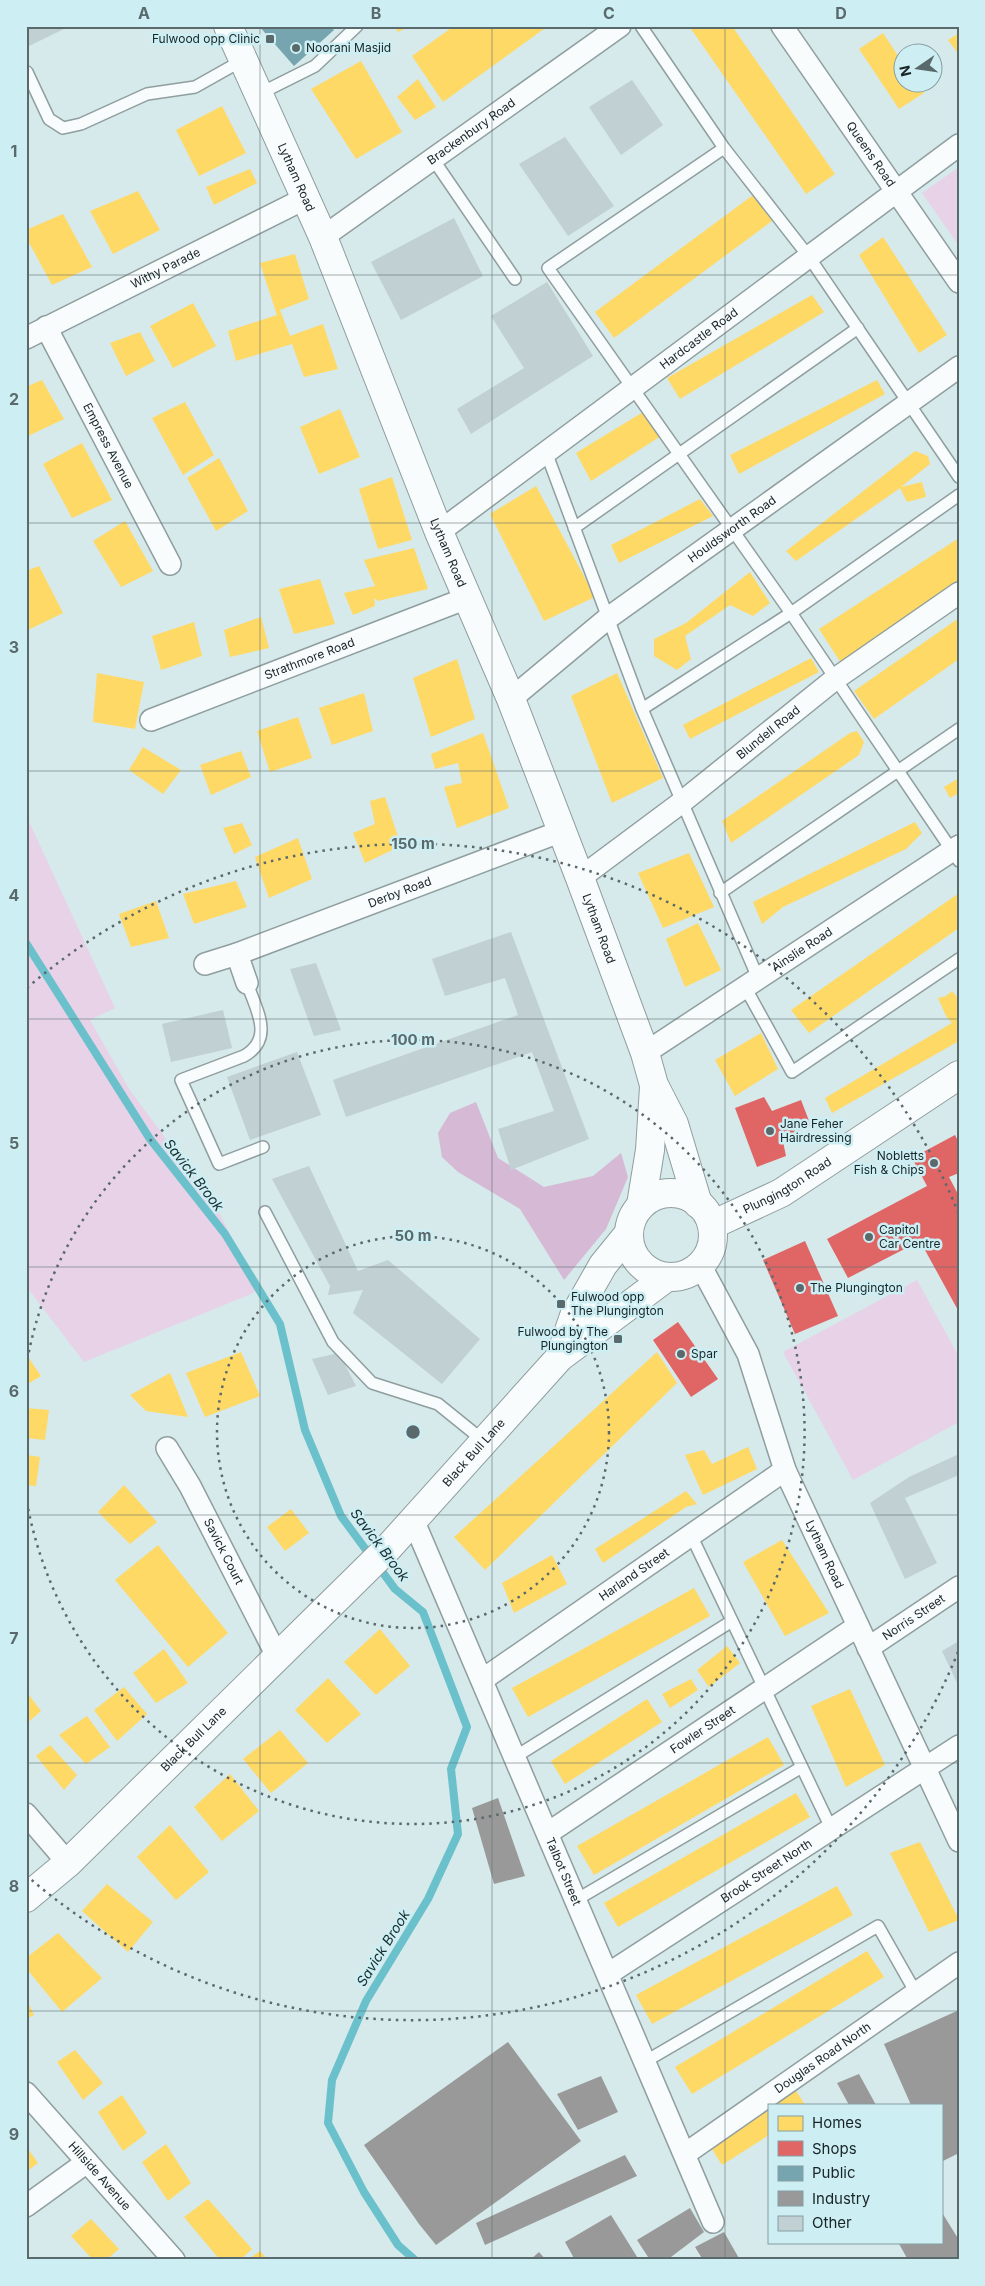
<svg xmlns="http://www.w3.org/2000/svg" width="985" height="2286" font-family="Inter,sans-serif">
	<rect width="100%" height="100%" fill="#d6e9eb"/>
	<path fill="#e7d2e8" d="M959,167V246L922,193Z
		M26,815L115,1008L90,1020L129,1089L215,1205L258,1289L251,1294L84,1362L26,1286Z
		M917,1280L959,1357V1422L853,1480L783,1352Z"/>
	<path fill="#d5b9d5" d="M476,1102L498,1158L544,1187L593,1176L621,1153L628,1177L606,1229L564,1280L520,1209L458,1172L442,1157L438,1133L450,1113Z"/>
	<path fill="#ffd966" d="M394,26H410L398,32Z
		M454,26H548L443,102L412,56Z
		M689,26H732L835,174L806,194Z
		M883,33L902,62V82H917L924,93L899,109L859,49Z
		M959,33V55L948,40Z
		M361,61L402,132L356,159L311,89Z
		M418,79L436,107L415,120L397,97Z
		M222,106L246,153L199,176L176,130Z
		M250,169L257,183L214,205L206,187Z
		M138,191L160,230L113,254L90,211Z
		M753,195L772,221L614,338L595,312Z
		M63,214L92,267L52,285L26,237V230Z
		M883,237L947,335L919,353L859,255Z
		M295,254L309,299L280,310L290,336L323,324L338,369L304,377L292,344L236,361L228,331L277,315L260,263Z
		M812,295L824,312L680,399L667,378Z
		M193,303L216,346L173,368L150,326Z
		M140,332L155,361L126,376L110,343Z
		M42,380L64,419L26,437V387Z
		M877,380L885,394L739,474L730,455Z
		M185,402L214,455L183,475L152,418Z
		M340,409L360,457L319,474L300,427Z
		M643,412L661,436L591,481L576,453Z
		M82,443L112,500L72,518L43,464Z
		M915,451L928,456L930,464L901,487L922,482L926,497L907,502L900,488L796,561L786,551Z
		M219,458L248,511L216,531L187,478Z
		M392,477L412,540L378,549L359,489Z
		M536,486L595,597L544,621L490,514Z
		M700,499L713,516L619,563L611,545Z
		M125,521L153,571L121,587L93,541Z
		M959,538V584L841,663L819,629Z
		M414,548L428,589L378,601L374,598L375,606L353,615L344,593L375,586L364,560Z
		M39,566L63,613L26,631V571Z
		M750,572L770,603L753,616L730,605L685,636L691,659L677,670L654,656V639L686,623Z
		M320,579L335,624L294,634L279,589Z
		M261,617L269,648L230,657L224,630Z
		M959,618V659L874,719L854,691Z
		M194,622L202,656L161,670L152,636Z
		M811,658L819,672L690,739L683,725Z
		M457,659L475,719L431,737L413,678Z
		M97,673L144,682L135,729L93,722Z
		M617,673L663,778L612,803L571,696Z
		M364,693L373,731L332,745L319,708Z
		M298,717L312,758L270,772L257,731Z
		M857,731L864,742L859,755L731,843L722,821L850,733Z
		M483,733L509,808L457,828L444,787L462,783L458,763L435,769L431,754Z
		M143,747L181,770L163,794L129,770Z
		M241,751L251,777L211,795L200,765Z
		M959,778V793L950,798L944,787Z
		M385,797L401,846L365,863L353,833L375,824L370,801Z
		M915,822L922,833L906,849L783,907L762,924L753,902Z
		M242,823L252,845L234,854L223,828Z
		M298,838L312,879L269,898L255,857Z
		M689,853L714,907L663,928L638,873Z
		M236,881L247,907L194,924L183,894Z
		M959,893V928L809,1033L791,1010Z
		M156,901L169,938L131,947L119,914Z
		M698,923L721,970L685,987L666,939Z
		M952,991L959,999V1041L832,1113L825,1098L952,1023L946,1016L938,998L946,996Z
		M761,1033L778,1069L735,1096L715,1060Z
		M241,1352L260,1396L205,1417L186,1373Z
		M657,1352L677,1383L485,1570L454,1537Z
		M26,1354L41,1376L26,1385Z
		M170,1373L188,1417L146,1411L130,1395Z
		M26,1408L49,1410L45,1440L26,1438Z
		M748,1447L757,1469L703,1495L685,1455L704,1450L712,1464Z
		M26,1455L40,1457L36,1486L26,1485Z
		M124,1485L157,1522L130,1544L98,1512Z
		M686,1491L697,1504L686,1507L603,1563L595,1549Z
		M291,1509L309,1533L285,1551L267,1527Z
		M782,1540L829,1613L785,1636L743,1562Z
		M158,1545L228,1633L188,1667L115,1580Z
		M552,1555L567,1584L514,1613L502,1583Z
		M694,1588L710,1616L528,1717L512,1688Z
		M380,1629L410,1666L376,1695L344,1662Z
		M727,1646L740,1663L709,1687L697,1670Z
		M164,1649L188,1683L156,1703L133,1673Z
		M328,1678L361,1714L327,1743L295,1710Z
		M691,1679L698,1690L670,1708L662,1694Z
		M124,1687L147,1714L117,1741L94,1710Z
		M850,1689L885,1765L846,1787L811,1706Z
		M26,1691L41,1711L26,1724Z
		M647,1699L662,1722L565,1784L551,1761Z
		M87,1716L110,1747L86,1764L59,1735Z
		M280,1730L308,1763L271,1793L243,1759Z
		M768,1737L784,1765L594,1875L577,1846Z
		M50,1745L77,1775L64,1790L36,1756Z
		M230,1774L259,1811L222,1841L194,1807Z
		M796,1793L810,1817L618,1927L604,1903Z
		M170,1825L209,1872L176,1900L137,1857Z
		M920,1842L959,1920L929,1932L890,1853Z
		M107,1884L153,1922L128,1952L82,1911Z
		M837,1886L853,1915L652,2024L636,1995Z
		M58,1933L102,1978L62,2012L26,1968V1958Z
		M867,1951L884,1977L692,2094L675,2067Z
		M26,1998L34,2015L26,2019Z
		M75,2050L103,2083L83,2100L57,2062Z
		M793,2086L805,2105H769V2135L722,2165L707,2141Z
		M122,2095L147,2133L123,2151L98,2112Z
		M166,2144L191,2183L168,2201L142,2162Z
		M26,2146L38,2163L26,2172Z
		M208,2199L252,2249L240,2260H220L184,2217Z
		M91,2219L119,2249L106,2260H93L71,2236Z
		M260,2251L268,2260H247Z"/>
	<path fill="#e06666" d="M764,1097L772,1111L801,1100L811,1126L782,1137L786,1156L757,1167L735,1108Z
		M955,1135L959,1143V1173L949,1177L959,1196V1227H957L959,1231V1312L920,1241L848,1278L827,1239L927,1186L912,1158Z
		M805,1241L838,1316L795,1334L763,1260Z
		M678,1322L718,1379L691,1397L653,1340Z"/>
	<path fill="#76a5af" d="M259,26H330L334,30L294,66Z"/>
	<path fill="#999" d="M498,1798L525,1876L494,1884L472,1808Z
		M959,2010V2153L941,2162V2105H911L884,2044Z
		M508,2042L581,2141L436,2245L419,2224L364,2145Z
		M859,2074L876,2105H849L837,2083Z
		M601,2076L618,2112L578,2130L557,2094Z
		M625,2155L637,2176L485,2245L476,2223Z
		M690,2208L704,2232L667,2260H650L637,2240Z
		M941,2211L959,2240V2260H908L898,2242H941Z
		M611,2215L639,2260H575L565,2242Z
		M724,2232L740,2260H703L695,2247Z
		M539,2252L546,2260H530Z"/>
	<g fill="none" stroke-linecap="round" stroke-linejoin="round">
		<path stroke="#6ac1cc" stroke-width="8" d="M26,943L150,1139L225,1234L280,1324L305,1430L341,1516L395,1589L423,1612L467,1727L451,1769L458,1834L428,1899L366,2001L332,2080L328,2123L364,2192L398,2245L415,2260"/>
	</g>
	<path fill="#c1d0d2" d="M26,26H70L29,46L26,39Z
		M632,80L663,125L621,155L589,107Z
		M565,137L614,206L568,236L519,164Z
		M454,218L483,276L401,320L371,262Z
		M547,282L593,356L471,434L457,409L524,368L491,316Z
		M511,932L589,1139L511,1170L498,1129L554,1111L532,1052L346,1117L333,1080L518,1015L505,978L445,996L432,959Z
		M316,963L341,1030L314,1036L290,969Z
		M223,1010L232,1048L171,1062L162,1024Z
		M297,1052L321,1115L250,1140L227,1077Z
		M309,1166L358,1271L388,1260L480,1339L442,1384L353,1313L363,1290L328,1295L330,1286L272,1179Z
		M339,1353L356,1386L328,1395L312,1359Z
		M959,1454V1475L905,1498L937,1563L905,1579L870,1503L909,1477Z
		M959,1641V1687L942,1651Z"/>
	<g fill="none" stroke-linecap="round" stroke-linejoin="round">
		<defs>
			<path id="service" d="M641,26L724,148L809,257L959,477
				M27,72L49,119L63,128L81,124L147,94L195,87L243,60
				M259,94L315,66L357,26
				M724,148L548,268L791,613L959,861
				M433,159L515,279
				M546,452L642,709L758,978
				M574,528L858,328
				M642,709L791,613L959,495
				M720,893L959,729
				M247,983C256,1010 275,1038 244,1056L181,1080L219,1164L263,1147
				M745,987L792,1072L959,959
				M265,1212L333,1342L372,1383L438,1404L485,1442
				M691,1535L831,1828
				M515,1757L732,1621
				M576,1900L802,1767
				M646,2061L878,1926L916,1993"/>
			<g id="minor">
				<path id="s1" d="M782,26L959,282"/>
				<path id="s2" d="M323,237L620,26"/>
				<path id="s3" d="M46,327L170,564"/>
				<path id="s4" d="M26,338L306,198"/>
				<path id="s5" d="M439,532L959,145"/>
				<path id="s6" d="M511,699L608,618L959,367"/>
				<path id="s7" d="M151,720L467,598"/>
				<path id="s8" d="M580,878L682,802L835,679L959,593"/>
				<path id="s9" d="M237,954L562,831"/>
				<path d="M205,964L237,954L247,983"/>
				<path id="s10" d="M645,1053L959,846"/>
				<path id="s11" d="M696,1269L705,1274L748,1354L785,1470L959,1841"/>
				<path id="s12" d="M167,1448L190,1486L277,1656"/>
				<path id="s13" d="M414,1522L713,2222"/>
				<path id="s14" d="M868,1648L959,1587"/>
				<path id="s15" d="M482,1680L785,1470"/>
				<path d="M26,1814L68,1863"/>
				<path id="s16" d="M548,1833L858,1626"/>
				<path id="s17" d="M608,1974L959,1746"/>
				<path id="s18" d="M26,2093L174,2260"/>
				<path id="s19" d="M685,2154L959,1963"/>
				<path d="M26,2206L87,2162"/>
			</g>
			<g id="tertiary">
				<path id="s20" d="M228,26L323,237L439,532L511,699L580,878L645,1053L654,1085L674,1124L698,1204"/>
				<circle cx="671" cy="1235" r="42"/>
				<path d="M641,1205L650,1150L654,1087"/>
				<path id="s21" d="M712,1225L781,1193L959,1075"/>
				<path d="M560,1357L574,1316L603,1265L629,1233"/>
				<path id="s22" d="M26,1898L68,1863L389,1547L560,1357L667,1277"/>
			</g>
		</defs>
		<use href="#service" stroke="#8f9e9f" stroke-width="14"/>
		<use href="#minor" stroke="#8f9e9f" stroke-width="24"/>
		<use href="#tertiary" stroke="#8f9e9f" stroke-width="30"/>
		<use href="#service" stroke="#f9fcfc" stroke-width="11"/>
		<use href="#minor" stroke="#f9fcfc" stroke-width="21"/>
		<use href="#tertiary" stroke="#f9fcfc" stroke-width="28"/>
	</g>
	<path fill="none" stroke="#5a696b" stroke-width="1" stroke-opacity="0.55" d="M260,26V2260M492,26V2260M725,26V2260M26,275H959M26,523H959M26,771H959M26,1019H959M26,1267H959M26,1515H959M26,1763H959M26,2011H959"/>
	<g fill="none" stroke="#5a696b" stroke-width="2.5" stroke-dasharray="2.5 5">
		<circle cx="413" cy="1432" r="196"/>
		<path d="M26 1367A392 392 0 1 1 26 1497"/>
		<path d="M958 1652A588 588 0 0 1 27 1876M27 988A588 588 0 0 1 958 1212"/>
	</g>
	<g fill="#5a696b" stroke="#cdeff4" stroke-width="2">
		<rect x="265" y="34" width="10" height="10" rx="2.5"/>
		<circle cx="296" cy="48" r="5"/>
		<circle cx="770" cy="1131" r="5"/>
		<circle cx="934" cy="1163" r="5"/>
		<circle cx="869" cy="1237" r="5"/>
		<circle cx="800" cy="1288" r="5"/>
		<rect x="556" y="1299" width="10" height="10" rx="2.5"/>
		<rect x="613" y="1334" width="10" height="10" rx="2.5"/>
		<circle cx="681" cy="1354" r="5"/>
	</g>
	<g text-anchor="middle" stroke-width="5" stroke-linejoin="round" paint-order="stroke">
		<g font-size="12" fill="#182426" stroke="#cdeff4" text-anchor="start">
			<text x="260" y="43" text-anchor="end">Fulwood opp Clinic</text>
			<text x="306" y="52">Noorani Masjid</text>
			<text x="780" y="1128">Jane Feher<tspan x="780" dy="14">Hairdressing</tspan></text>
			<text x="924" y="1160" text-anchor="end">Nobletts<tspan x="924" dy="14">Fish &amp; Chips</tspan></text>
			<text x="879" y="1234">Capitol<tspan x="879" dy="14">Car Centre</tspan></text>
			<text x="810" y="1292">The Plungington</text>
			<text x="571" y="1301">Fulwood opp<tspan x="571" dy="14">The Plungington</tspan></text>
			<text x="608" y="1336" text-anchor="end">Fulwood by The<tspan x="608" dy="14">Plungington</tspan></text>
			<text x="691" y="1358">Spar</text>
		</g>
		<g font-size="12" fill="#182426" stroke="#cdeff4">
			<text dy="4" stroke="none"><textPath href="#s2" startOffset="182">Brackenbury Road</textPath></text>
			<text dy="4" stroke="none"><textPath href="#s1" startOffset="156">Queens Road</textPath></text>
			<text dy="4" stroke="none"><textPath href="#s20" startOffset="166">Lytham Road</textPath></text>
			<text dy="4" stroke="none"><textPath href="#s4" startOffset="156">Withy Parade</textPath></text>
			<text dy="4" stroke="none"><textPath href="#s5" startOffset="324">Hardcastle Road</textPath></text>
			<text dy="4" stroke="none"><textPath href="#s3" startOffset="134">Empress Avenue</textPath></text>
			<text dy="4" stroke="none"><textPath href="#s6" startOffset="279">Houldsworth Road</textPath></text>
			<text dy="4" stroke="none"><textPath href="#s20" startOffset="571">Lytham Road</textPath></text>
			<text dy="4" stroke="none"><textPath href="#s7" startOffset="170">Strathmore Road</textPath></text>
			<text dy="4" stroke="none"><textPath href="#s8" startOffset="238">Blundell Road</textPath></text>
			<text dy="4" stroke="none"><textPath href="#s9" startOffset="174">Derby Road</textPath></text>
			<text dy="4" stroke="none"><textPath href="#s20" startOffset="976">Lytham Road</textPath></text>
			<text dy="4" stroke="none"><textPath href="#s10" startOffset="188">Ainslie Road</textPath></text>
			<text dy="4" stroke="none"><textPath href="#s21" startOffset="85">Plungington Road</textPath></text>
			<text dy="4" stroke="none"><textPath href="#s22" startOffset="632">Black Bull Lane</textPath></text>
			<text dy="4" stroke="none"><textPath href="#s12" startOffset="118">Savick Court</textPath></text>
			<text dy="4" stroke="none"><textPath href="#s11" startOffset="316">Lytham Road</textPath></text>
			<text dy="4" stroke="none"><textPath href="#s15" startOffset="185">Harland Street</textPath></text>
			<text dy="4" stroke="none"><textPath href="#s14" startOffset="55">Norris Street</textPath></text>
			<text dy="4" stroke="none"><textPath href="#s16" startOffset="186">Fowler Street</textPath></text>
			<text dy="4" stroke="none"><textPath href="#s22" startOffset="231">Black Bull Lane</textPath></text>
			<text dy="4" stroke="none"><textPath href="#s17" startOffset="189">Brook Street North</textPath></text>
			<text dy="4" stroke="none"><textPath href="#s13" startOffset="380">Talbot Street</textPath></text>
			<text dy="4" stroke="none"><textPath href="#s19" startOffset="168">Douglas Road North</textPath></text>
			<text dy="4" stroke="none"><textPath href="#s18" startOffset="111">Hillside Avenue</textPath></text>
		</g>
		<g font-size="14" font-style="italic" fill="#192d30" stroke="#cdeff4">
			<text transform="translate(194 1175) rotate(52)" y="5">Savick Brook</text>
			<text transform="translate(380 1545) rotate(53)" y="5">Savick Brook</text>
			<text transform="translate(383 1948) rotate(-58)" y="5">Savick Brook</text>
		</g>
	</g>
	<circle cx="413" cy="1432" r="8" fill="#5a696b" stroke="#cdeff4" stroke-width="2.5"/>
	<g font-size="15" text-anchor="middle" font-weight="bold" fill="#5a696b" stroke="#cdeff4" stroke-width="5" stroke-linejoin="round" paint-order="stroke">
		<text x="413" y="849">150 m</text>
		<text x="413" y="1045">100 m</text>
		<text x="413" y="1241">50 m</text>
	</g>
	<rect width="985" height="2286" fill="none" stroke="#cdeff4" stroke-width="55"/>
	<rect x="768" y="2104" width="175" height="140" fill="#cdeff4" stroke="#859ea2"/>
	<rect x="778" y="2116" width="25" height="15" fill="#ffd966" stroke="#859ea2"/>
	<text x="812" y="2128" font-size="15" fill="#182426">Homes</text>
	<rect x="778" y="2141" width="25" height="15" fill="#e06666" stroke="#859ea2"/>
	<text x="812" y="2154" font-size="15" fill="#182426">Shops</text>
	<rect x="778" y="2166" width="25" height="15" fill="#76a5af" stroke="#859ea2"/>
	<text x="812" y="2178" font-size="15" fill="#182426">Public</text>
	<rect x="778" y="2191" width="25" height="15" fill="#999999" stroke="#859ea2"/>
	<text x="812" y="2204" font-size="15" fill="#182426">Industry</text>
	<rect x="778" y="2216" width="25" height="15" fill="#c1d0d2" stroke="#859ea2"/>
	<text x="812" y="2228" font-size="15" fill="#182426">Other</text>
	<g transform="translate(918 68) rotate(257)"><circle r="24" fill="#cdeff4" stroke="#859ea2"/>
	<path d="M0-4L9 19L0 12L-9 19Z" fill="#5a696b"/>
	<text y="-8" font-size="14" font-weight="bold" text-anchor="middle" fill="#182426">N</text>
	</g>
	<rect x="28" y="28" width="930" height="2230" fill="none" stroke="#5a696b" stroke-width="2"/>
	<g font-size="16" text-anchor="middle" font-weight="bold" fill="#5a696b">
		<text x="144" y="19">A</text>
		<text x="376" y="19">B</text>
		<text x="609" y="19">C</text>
		<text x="841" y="19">D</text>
		<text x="14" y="157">1</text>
		<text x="14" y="405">2</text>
		<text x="14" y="653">3</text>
		<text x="14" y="901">4</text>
		<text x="14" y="1149">5</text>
		<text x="14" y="1397">6</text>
		<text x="14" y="1644">7</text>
		<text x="14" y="1892">8</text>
		<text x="14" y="2140">9</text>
	</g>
</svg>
